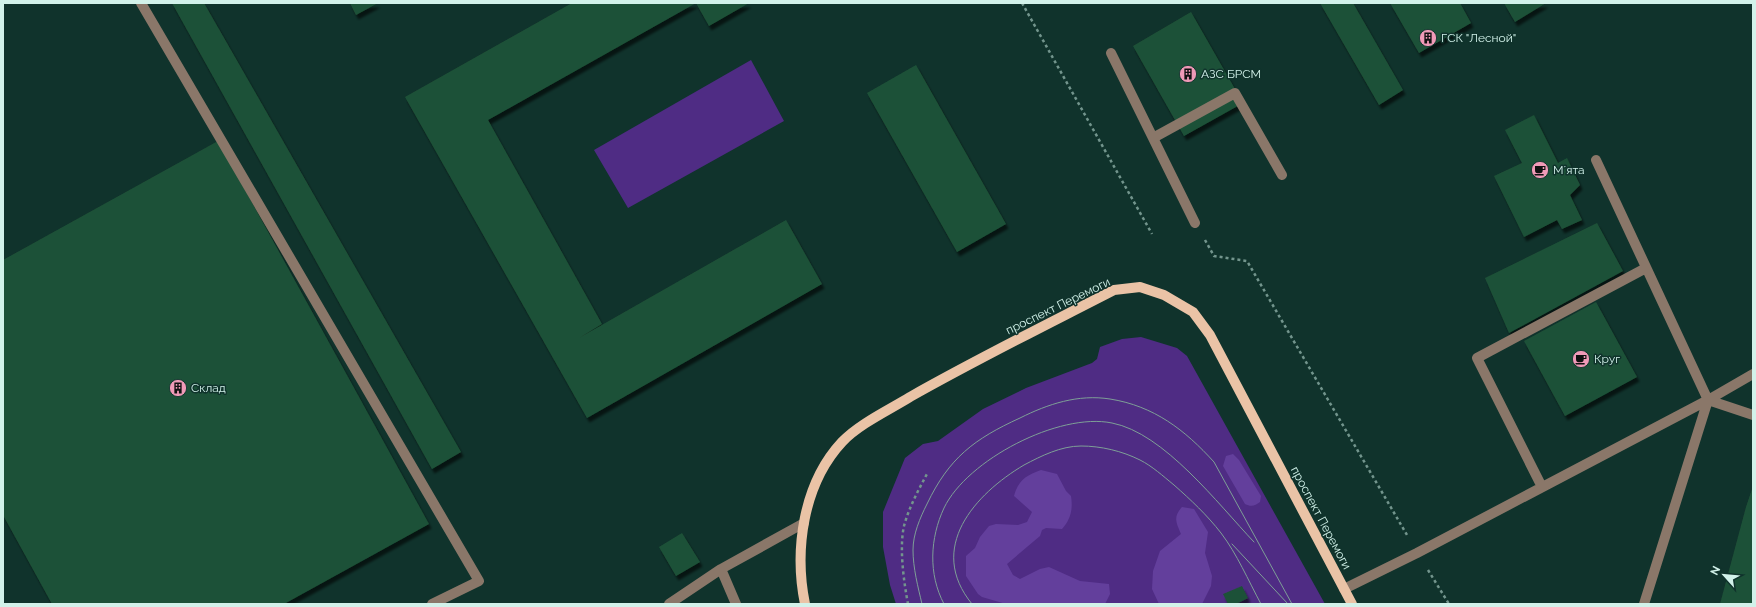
<svg xmlns="http://www.w3.org/2000/svg" width="1756" height="607" font-family="Raleway,sans-serif">
	<defs>
		<filter id="shadow"><feDropShadow dx="2.5" dy="4.5" stdDeviation="1" flood-color="#0009"/></filter>
	</defs>
	<rect width="100%" height="100%" fill="#10332c"/>
	<path fill="#4f2c84" d="M751,60L784,121L628,208L594,150Z
		M1141,337L1177,348L1187,356L1325,604H896L890,585L883,547V512L905,458L923,444L938,441L983,409L1026,388L1092,363L1097,359L1100,347L1122,339Z"/>
	<path fill="#633f9c" d="M1233,454L1239,460L1261,496L1260,502C1255,506 1251,507 1245,504L1223,466L1226,456Z
		M1041,470L1057,474L1066,491L1071,496C1073,509 1071,519 1062,529L1046,528L1042,530L1040,536L1007,564L1013,575L1020,579L1040,569L1049,567L1080,581L1109,584L1110,594L1105,604H1006L982,597L978,594L966,576V556L975,548L980,537L989,526L996,524L1018,525L1027,522L1032,512L1014,496C1018,481 1026,475 1041,470Z
		M1182,507L1194,509L1208,532L1205,553L1212,576L1211,586L1202,604H1159L1152,589L1153,571L1160,551L1181,534C1176,522 1173,517 1182,507Z"/>
	<path fill="#1e5137" filter="url(#shadow)" d="M172,3H204L461,452L432,469Z
		M350,3H378L356,15Z
		M572,3H696L488,120L602,324L579,338L786,220L822,284L587,418L405,97Z
		M696,3H749L709,26Z
		M1320,3H1353L1403,90L1379,105Z
		M1390,3H1460L1471,23L1419,53Z
		M1504,3H1546L1515,22Z
		M1191,12L1243,103L1184,136L1133,46Z
		M916,65L1006,224L957,252L867,93Z
		M1534,115L1558,163L1567,158L1580,185L1570,195L1582,220L1562,229L1557,220L1524,237L1494,176L1522,163L1505,130Z
		M218,141L429,524L284,604H52L3,515V260Z
		M1597,223L1623,271L1509,333L1485,278Z
		M1596,302L1637,377L1565,416L1524,341Z
		M1753,486V604H1720L1746,507Z
		M682,533L700,562L676,576L659,547Z
		M1242,586L1248,598L1236,604H1228L1223,594Z"/>
	<g fill="none" stroke-linecap="round" stroke-linejoin="round">
		<path stroke="#73958d" stroke-width="2.5" stroke-dasharray="3 3" stroke-linecap="butt" d="M1022,3L1152,234
			M1205,240L1214,256L1247,261L1407,535
			M1428,570L1449,604
			M908,604C904,583 899,548 904,526C909,507 919,489 928,472"/>
		<path stroke="#8a7769" stroke-width="10" d="M141,3L479,581L432,604
			M1111,53L1195,223
			M1153,138L1235,93L1282,175
			M1596,160L1708,400L1753,415
			M1708,400L1753,374
			M1542,487L1477,358L1646,268
			M721,569L736,604
			M1344,589L1417,553L1708,400L1644,604
			M669,604L721,569L804,523"/>
		<path stroke="#eac3a6" stroke-width="10" d="M805,604C794,550 803,484 842,442C859,424 889,410 910,397C977,359 1046,325 1114,290L1140,287L1164,295L1193,312L1210,335L1352,604"/>
		<path stroke="#7e9f97" stroke-width="1" d="M1232,544L1288,604
			M922,604C918,587 913,568 913,550C913,534 920,518 927,504C949,458 974,439 1020,418C1048,404 1078,394 1110,399C1154,406 1185,430 1214,462L1292,604
			M944,604C928,574 930,538 944,508C967,460 1059,412 1112,423C1164,433 1218,504 1254,542
			M972,604C926,548 975,494 1024,465C1041,456 1061,446 1081,446C1101,446 1122,451 1140,460C1152,466 1163,476 1174,485C1191,500 1207,515 1221,533C1237,554 1248,580 1261,604"/>
	</g>
	<defs>
		<symbol id="building-disc" viewBox="-11 -11 22 22"><circle r="9.5" fill="#f09ab7" stroke="#10332c"/><path d="M-4-6H4V6H1V3H-1V6H-4ZM-2.5-4.3h1.7v1.8h-1.7ZM.8-4.3h1.7v1.8H.8ZM-2.5-1h1.7V.8h-1.7ZM.8-1h1.7V.8H.8Z" fill="#111"/></symbol>
		<symbol id="cafe-disc" viewBox="-11 -11 22 22"><circle r="9.5" fill="#f09ab7" stroke="#10332c"/><path d="M-5.5-4.5H6V0H3Q3 3.5 0 3.5H-2.5Q-5.5 3.5-5.5 0ZM3-3.2v2h1.7v-2ZM-6 4.5H4V6H-6Z" fill="#111"/></symbol>
	</defs>
	<g fill-rule="evenodd">
		<use href="#building-disc" x="1418" y="28" width="20" height="20"/>
		<use href="#building-disc" x="1178" y="64" width="20" height="20"/>
		<use href="#cafe-disc" x="1530" y="160" width="20" height="20"/>
		<use href="#cafe-disc" x="1571" y="349" width="20" height="20"/>
		<use href="#building-disc" x="168" y="378" width="20" height="20"/>
	</g>
	<g text-anchor="middle" stroke-width="3" stroke-linejoin="round" paint-order="stroke">
		<g font-size="12" fill="#d2f2ea" stroke="#10332c" text-anchor="start">
			<text x="1441" y="42">ГСК "Лесной"</text>
			<text x="1201" y="78">АЗС БРСМ</text>
			<text x="1553" y="174">Мʼята</text>
			<text x="1594" y="363">Круг</text>
			<text x="191" y="392">Склад</text>
		</g>
		<g font-size="12" fill="#d2f2ea" stroke="#10332c">
			<text transform="translate(1058 306) rotate(-26)" y="4">проспект Перемоги</text>
			<text transform="translate(1321 518) rotate(62)" y="4">проспект Перемоги</text>
		</g>
	</g>
	<rect width="1756" height="607" fill="none" stroke="#d2f2ea" stroke-width="8"/>
	<g transform="translate(1724 575) rotate(297)" stroke="#10332c" stroke-width="3" paint-order="stroke">
	<path d="M0-3L7 15L0 10L-7 15Z" fill="#d2f2ea"/>
	<text y="-6" font-size="11" font-weight="bold" text-anchor="middle" fill="#d2f2ea">N</text>
	</g>
</svg>
